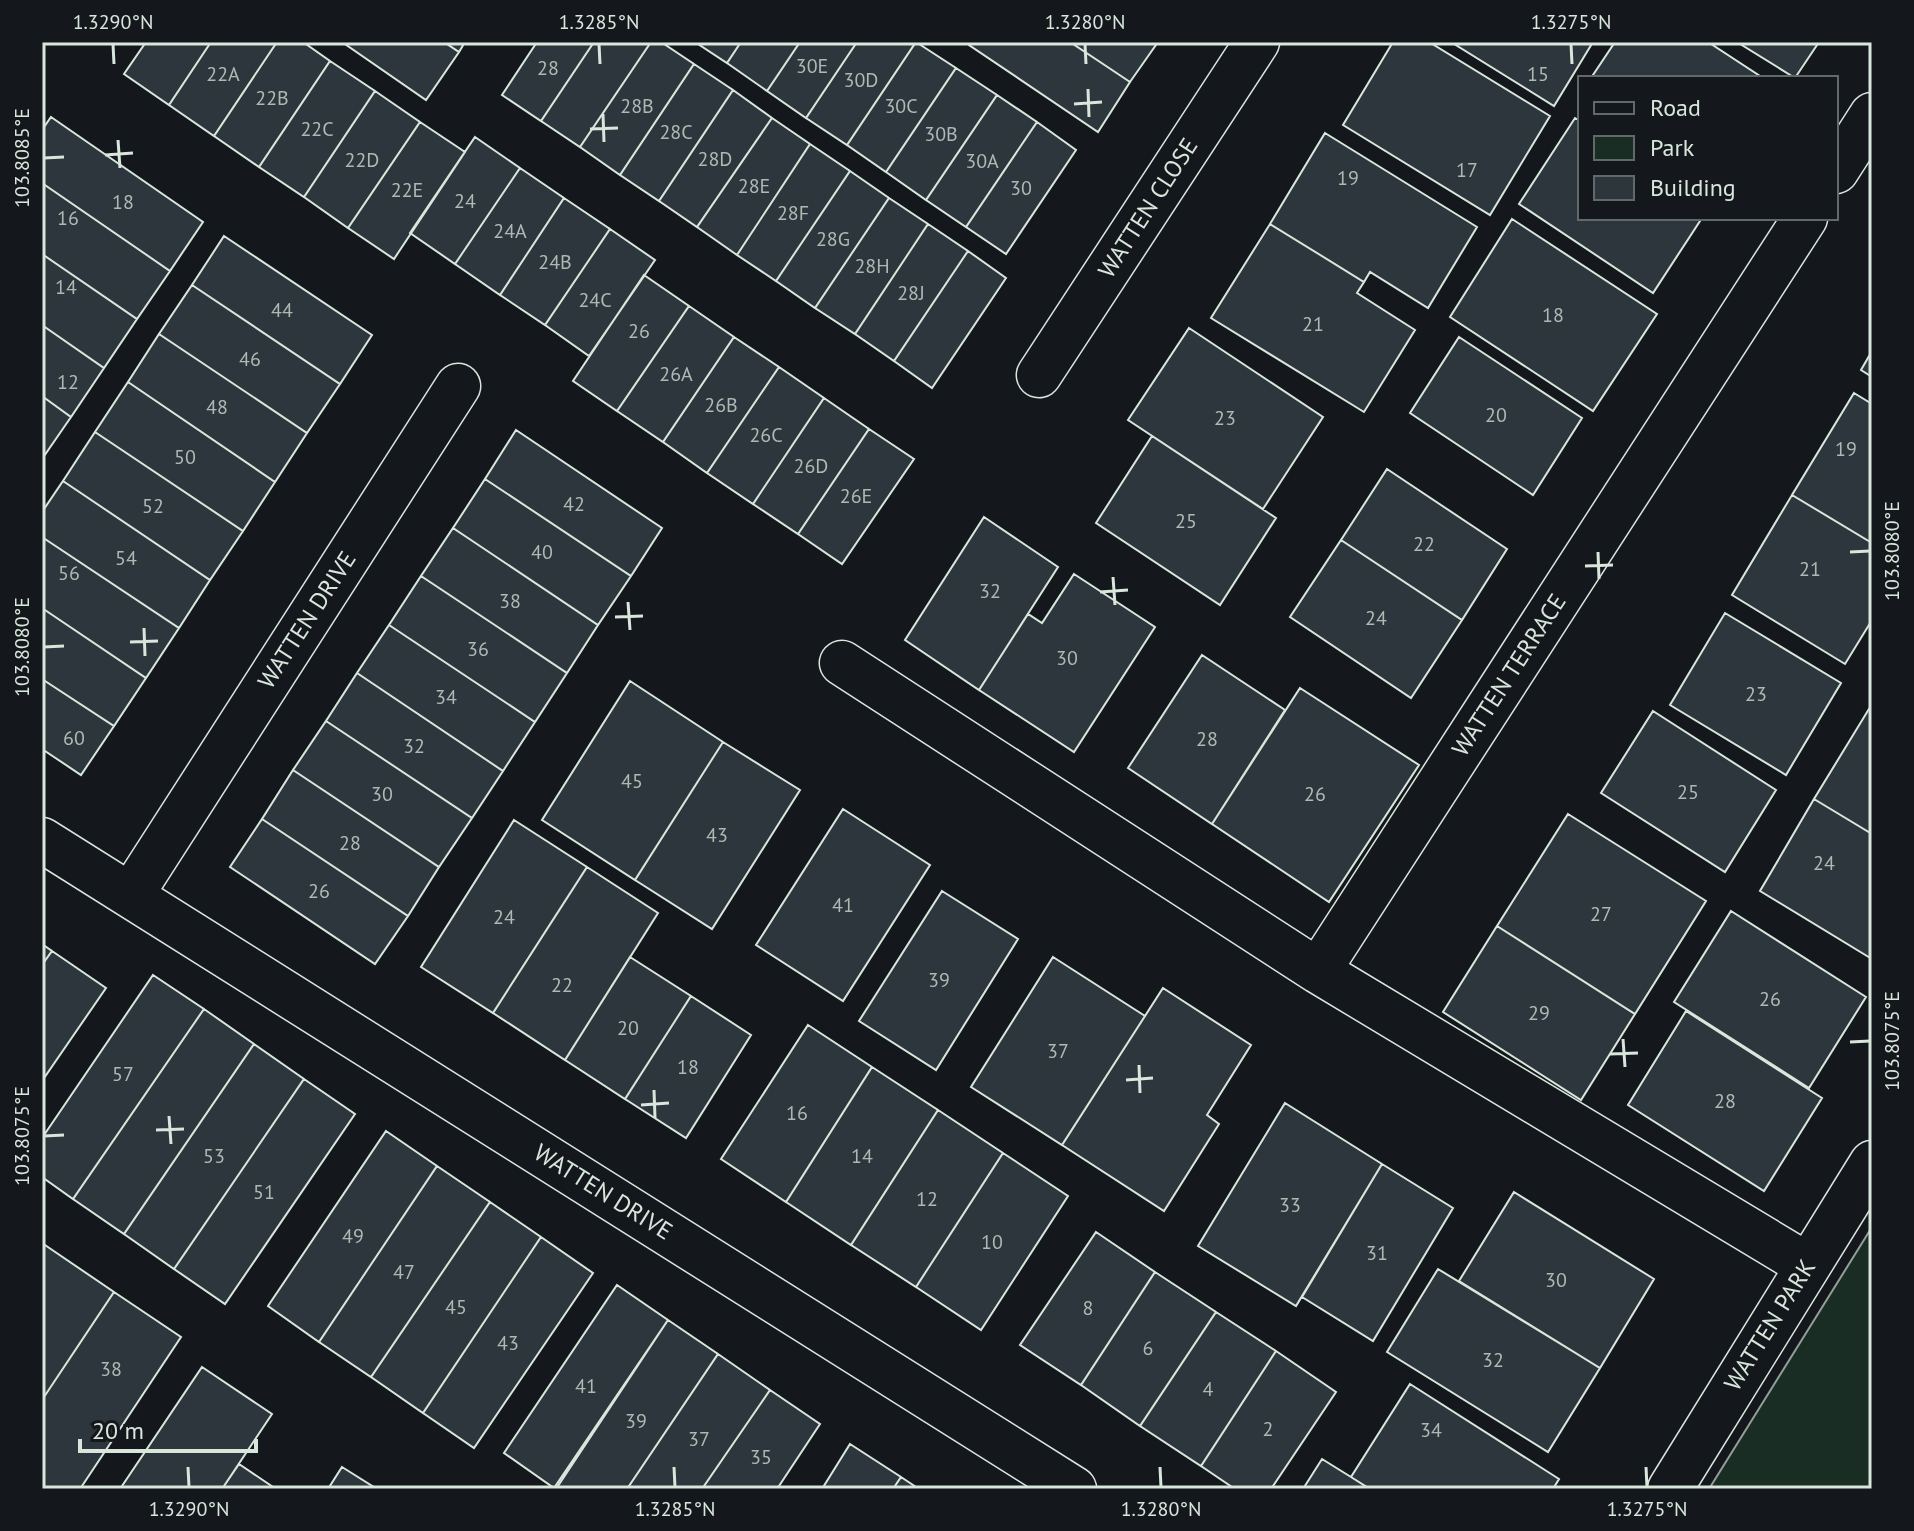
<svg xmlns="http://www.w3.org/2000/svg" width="1914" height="1531" font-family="'PT Sans',sans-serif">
	<rect width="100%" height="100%" fill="#14181c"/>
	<path fill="#1a2d24" stroke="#939e99" stroke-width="2" d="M1872,1227V1489H1709Z"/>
	<path fill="#2c363c" stroke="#d8e6dc" stroke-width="2" d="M146,42H211L169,105L124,74Z
		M211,42H277L214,136L169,105Z
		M277,42H303L330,61L259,167L214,136Z
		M342,42H444L459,52L426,100Z
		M444,42H465L459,52Z
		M537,42H594L541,121L502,95Z
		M594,42H651L580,147L541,121Z
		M651,42H661L694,64L620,175L580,147Z
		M695,42H741L727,63Z
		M741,42H800L767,91L727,63Z
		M800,42H857L806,118L767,91Z
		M857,42H916L847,145L806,118Z
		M916,42L956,68L886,172L847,145Z
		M970,42H1070L1130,82L1098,132L969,45Z
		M1070,42H1158L1130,82Z
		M1393,42H1429L1550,116L1490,215L1343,125Z
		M1451,42H1593L1554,106Z
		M1615,42H1708L1763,78H1591Z
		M1737,42H1819L1795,78Z
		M330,61L375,91L304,197L259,167Z
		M694,64L733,90L659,201L620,175Z
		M956,68L997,95L926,200L886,172Z
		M733,90L772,118L697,227L659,201Z
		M375,91L420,122L348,228L304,197Z
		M997,95L1037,122L966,227L926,200Z
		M51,117L203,222L170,271L42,183V130Z
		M772,118L810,144L737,255L697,227Z
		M1575,118L1580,121V218H1702L1653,293L1519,204Z
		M420,122L465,152L394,259L348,228Z
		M1037,122L1076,150L1006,254L966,227Z
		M1325,133L1477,227L1428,308L1370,272L1364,282L1270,224Z
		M475,137L520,168L455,264L410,233Z
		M810,144L850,171L776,281L737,255Z
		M520,168L564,198L500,295L455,264Z
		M850,171L889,198L815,308L776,281Z
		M42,183L170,271L137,319L42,254Z
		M564,198L610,229L545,325L500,295Z
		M889,198L928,224L855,334L815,308Z
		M1512,219L1657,314L1593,411L1450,317Z
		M928,224L968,251L894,361L855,334Z
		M1270,224L1364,282L1357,293L1415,330L1364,412L1211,318Z
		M610,229L655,260L589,356L545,325Z
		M224,236L372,335L340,384L192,285Z
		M968,251L1006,278L932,388L894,361Z
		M42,254L137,319L104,368L42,325Z
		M644,275L689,306L617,411L573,381Z
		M192,285L340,384L307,433L159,334Z
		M689,306L734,337L663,442L617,411Z
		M42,325L104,368L71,417L42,396Z
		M1189,328L1323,417L1263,509L1128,420Z
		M159,334L307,433L275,482L128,382Z
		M734,337L779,367L707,473L663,442Z
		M1459,337L1582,418L1533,495L1410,413Z
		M1872,351V377L1861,370Z
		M779,367L824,398L753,504L707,473Z
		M128,382L275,482L243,531L95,432Z
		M1854,393L1872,404V543L1792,495Z
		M42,396L71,417L42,459Z
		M824,398L869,429L798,534L753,504Z
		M869,429L914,459L842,564L798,534Z
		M516,430L662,528L631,576L485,479Z
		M95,432L243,531L210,580L63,481Z
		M1152,436L1276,518L1220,605L1096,523Z
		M1387,469L1507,549L1462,620L1341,540Z
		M485,479L631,576L598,625L453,528Z
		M63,481L210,580L179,628L42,537V512Z
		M1792,495L1872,543V620L1845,664L1732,595Z
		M984,517L1058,567L979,690L905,640Z
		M453,528L598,625L567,673L421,576Z
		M42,537L179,628L146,678L42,608Z
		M1341,540L1462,620L1411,698L1290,617Z
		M1074,574L1155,627L1074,752L979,690L1028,614L1042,623Z
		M421,576L567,673L535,722L389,625Z
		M42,608L146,678L114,726L42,679Z
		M1725,613L1841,683L1786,775L1670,705Z
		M389,625L535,722L503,771L357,673Z
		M1202,655L1285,710L1212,824L1128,768Z
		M357,673L503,771L472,818L326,721Z
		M42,679L114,726L81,775L42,749Z
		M630,681L723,742L635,880L542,820Z
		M1300,688L1419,765L1329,902L1212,824Z
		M1872,704V834L1814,799Z
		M1653,711L1776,790L1725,872L1601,793Z
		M326,721L472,818L439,867L293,770Z
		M723,742L800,790L712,929L635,880Z
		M293,770L439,867L408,916L262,819Z
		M1814,799L1872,834V959L1760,891Z
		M843,809L930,865L843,1001L756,945Z
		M1568,814L1706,901L1635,1014L1497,926Z
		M262,819L408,916L375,964L230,867Z
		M514,820L587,867L493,1013L421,967Z
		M587,867L658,913L565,1060L493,1013Z
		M942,891L1018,939L936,1070L859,1021Z
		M1731,911L1866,997L1809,1088L1674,1002Z
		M1497,926L1635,1014L1581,1100L1443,1012Z
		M42,944L52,951L42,965Z
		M52,951L106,988L42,1081V965Z
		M630,957L691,996L625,1099L565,1060Z
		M1053,957L1145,1016L1062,1145L971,1087Z
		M153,975L204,1009L73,1199L42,1177V1138Z
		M1163,988L1251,1045L1207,1115L1219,1124L1164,1211L1062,1145Z
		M691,996L751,1035L686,1138L625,1099Z
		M204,1009L254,1044L124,1234L73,1199Z
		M1686,1011L1822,1098L1764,1191L1628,1105Z
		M808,1025L872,1067L786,1202L721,1159Z
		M254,1044L304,1079L174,1269L124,1234Z
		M872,1067L938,1110L851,1245L786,1202Z
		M304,1079L355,1114L225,1304L174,1269Z
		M1285,1103L1382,1164L1296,1306L1198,1246Z
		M938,1110L1003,1153L916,1287L851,1245Z
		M386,1131L437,1166L319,1342L268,1306Z
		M1003,1153L1068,1196L981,1330L916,1287Z
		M1382,1164L1453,1208L1373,1341L1302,1297Z
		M437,1166L490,1202L371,1377L319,1342Z
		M1514,1192L1654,1279L1600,1368L1459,1281Z
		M490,1202L541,1237L423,1413L371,1377Z
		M1096,1232L1155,1272L1081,1385L1020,1345Z
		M541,1237L593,1273L474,1448L423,1413Z
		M42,1243L114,1292L42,1400Z
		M1438,1269L1600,1368L1548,1452L1387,1352Z
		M1155,1272L1216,1312L1140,1426L1081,1385Z
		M617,1285L668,1320L554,1488L504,1453Z
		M114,1292L181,1337L80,1489H42V1400Z
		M1216,1312L1276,1351L1201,1466L1140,1426Z
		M668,1320L718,1354L627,1489H556Z
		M1276,1351L1336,1392L1271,1489H1235L1201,1466Z
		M718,1354L770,1390L702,1489H627Z
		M202,1367L272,1414L222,1489H120Z
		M1410,1384L1559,1479L1553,1489H1370L1351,1477Z
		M770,1390L820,1424L777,1489H702Z
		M850,1444L901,1477L893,1489H822Z
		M1322,1459L1351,1477L1370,1489H1303Z
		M239,1464L276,1489H222Z
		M342,1467L377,1489H328Z
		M901,1477L919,1489H893Z"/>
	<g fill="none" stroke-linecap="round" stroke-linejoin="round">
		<defs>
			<path id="street" d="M1836,171L1872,115
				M1039,375L1257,42
				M842,663L1318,971L1807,1265
				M42,840L1074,1489
				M131,895L458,386
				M1318,971L1805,218
				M1670,1489L1872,1163"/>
		</defs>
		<use href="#street" stroke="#d8e6dc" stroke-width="47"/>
		<use href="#street" stroke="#14181c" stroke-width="44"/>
	</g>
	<path fill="none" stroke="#d8e6dc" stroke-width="3" d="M113,44L114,64M599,44L600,64M1085,44L1086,64M1571,44L1572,64M1088,89L1089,117M1074,104L1102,102M603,114L604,142M590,129L618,128M118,140L120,168M105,155L133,153M44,158L64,157M1598,552L1599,579M1850,552L1870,551M1585,566L1613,565M1113,577L1115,605M1100,592L1128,590M628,602L630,630M615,617L643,616M144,628L145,656M130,642L158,641M44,647L64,646M1623,1039L1625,1067M1850,1042L1870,1041M1610,1054L1638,1053M1139,1065L1140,1093M1126,1080L1153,1078M654,1090L655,1118M641,1105L669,1103M169,1116L171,1144M156,1130L184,1129M44,1136L64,1135M188,1467L189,1487M674,1467L675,1487M1160,1467L1161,1487M1646,1467L1647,1487"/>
	<g text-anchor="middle" stroke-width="6" stroke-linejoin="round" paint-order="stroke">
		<g font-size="20" fill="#adbab4">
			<text x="812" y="73">30E</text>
			<text x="548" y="75">28</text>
			<text x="223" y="81">22A</text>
			<text x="1538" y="81">15</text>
			<text x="861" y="87">30D</text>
			<text x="272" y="105">22B</text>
			<text x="637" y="113">28B</text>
			<text x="901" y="113">30C</text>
			<text x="317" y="136">22C</text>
			<text x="676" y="139">28C</text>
			<text x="941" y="141">30B</text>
			<text x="715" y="166">28D</text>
			<text x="362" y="167">22D</text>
			<text x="982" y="168">30A</text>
			<text x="1467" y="177">17</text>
			<text x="1348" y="185">19</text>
			<text x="754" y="193">28E</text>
			<text x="1021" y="195">30</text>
			<text x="407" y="197">22E</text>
			<text x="465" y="208">24</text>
			<text x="123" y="209">18</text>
			<text x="793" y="220">28F</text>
			<text x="68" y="225">16</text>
			<text x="510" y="238">24A</text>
			<text x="833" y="246">28G</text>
			<text x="555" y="269">24B</text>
			<text x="872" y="273">28H</text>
			<text x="66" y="294">14</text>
			<text x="911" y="300">28J</text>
			<text x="595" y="307">24C</text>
			<text x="282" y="317">44</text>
			<text x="1553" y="322">18</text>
			<text x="1313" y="331">21</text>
			<text x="639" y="338">26</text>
			<text x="250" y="366">46</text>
			<text x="676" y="381">26A</text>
			<text x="68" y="389">12</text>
			<text x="721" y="412">26B</text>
			<text x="217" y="414">48</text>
			<text x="1496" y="422">20</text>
			<text x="1225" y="425">23</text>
			<text x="766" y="442">26C</text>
			<text x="1846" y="456">19</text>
			<text x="185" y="464">50</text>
			<text x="811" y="473">26D</text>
			<text x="856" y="503">26E</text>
			<text x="574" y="511">42</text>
			<text x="153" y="513">52</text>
			<text x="1186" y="528">25</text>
			<text x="1424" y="551">22</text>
			<text x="542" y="559">40</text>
			<text x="126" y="565">54</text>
			<text x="1810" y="576">21</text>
			<text x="69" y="580">56</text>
			<text x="990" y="598">32</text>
			<text x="510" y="608">38</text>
			<text x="1376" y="625">24</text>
			<text x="478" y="656">36</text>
			<text x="1067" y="665">30</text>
			<text x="1756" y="701">23</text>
			<text x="446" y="704">34</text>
			<text x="74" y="745">60</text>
			<text x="1207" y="746">28</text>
			<text x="414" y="753">32</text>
			<text x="632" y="788">45</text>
			<text x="1688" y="799">25</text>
			<text x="382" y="801">30</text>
			<text x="1315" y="801">26</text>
			<text x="717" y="842">43</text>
			<text x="350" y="850">28</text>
			<text x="1824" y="870">24</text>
			<text x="319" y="898">26</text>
			<text x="843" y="912">41</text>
			<text x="1601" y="921">27</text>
			<text x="504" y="924">24</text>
			<text x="939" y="987">39</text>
			<text x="562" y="992">22</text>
			<text x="1770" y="1006">26</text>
			<text x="1539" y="1020">29</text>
			<text x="628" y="1035">20</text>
			<text x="1058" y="1058">37</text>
			<text x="688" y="1074">18</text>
			<text x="123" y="1081">57</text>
			<text x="1725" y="1108">28</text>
			<text x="797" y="1120">16</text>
			<text x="214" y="1163">53</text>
			<text x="862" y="1163">14</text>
			<text x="264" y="1199">51</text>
			<text x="927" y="1206">12</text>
			<text x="1290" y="1212">33</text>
			<text x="353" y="1243">49</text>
			<text x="992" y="1249">10</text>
			<text x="1377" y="1260">31</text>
			<text x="404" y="1279">47</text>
			<text x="1556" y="1287">30</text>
			<text x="456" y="1314">45</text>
			<text x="1088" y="1315">8</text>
			<text x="508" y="1350">43</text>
			<text x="1148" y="1355">6</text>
			<text x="1493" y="1367">32</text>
			<text x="111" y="1376">38</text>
			<text x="586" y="1393">41</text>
			<text x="1208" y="1396">4</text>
			<text x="636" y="1428">39</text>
			<text x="1268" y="1436">2</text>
			<text x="1431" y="1437">34</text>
			<text x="699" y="1446">37</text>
			<text x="761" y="1464">35</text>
		</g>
		<g font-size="24" fill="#d8e6dc" stroke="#14181c">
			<text transform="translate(1148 208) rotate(-57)" y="8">WATTEN CLOSE</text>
			<text transform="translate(307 620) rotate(-57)" y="8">WATTEN DRIVE</text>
			<text transform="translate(1509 675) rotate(-57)" y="8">WATTEN TERRACE</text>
			<text transform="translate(603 1192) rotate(32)" y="8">WATTEN DRIVE</text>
			<text transform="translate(1770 1325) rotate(-58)" y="8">WATTEN PARK</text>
		</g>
	</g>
	<rect width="1914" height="1531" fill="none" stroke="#14181c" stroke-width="88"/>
	<rect x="1578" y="76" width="260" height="144" fill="#14181c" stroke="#626a69" stroke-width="2"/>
	<rect x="1594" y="102" width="40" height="12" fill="#14181c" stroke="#626a69" stroke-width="2"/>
	<text x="1650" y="116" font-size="24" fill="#d8e6dc">Road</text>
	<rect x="1594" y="136" width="40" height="24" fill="#1a2d24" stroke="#626a69" stroke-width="2"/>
	<text x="1650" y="156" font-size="24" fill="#d8e6dc">Park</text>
	<rect x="1594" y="176" width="40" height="24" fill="#2c363c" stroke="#626a69" stroke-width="2"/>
	<text x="1650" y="196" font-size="24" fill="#d8e6dc">Building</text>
	<path d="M80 1439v12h176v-12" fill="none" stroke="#d8e6dc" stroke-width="4"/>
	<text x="92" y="1439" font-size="24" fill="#d8e6dc" stroke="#14181c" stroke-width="6" paint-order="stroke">20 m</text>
	<rect x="44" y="44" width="1826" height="1443" fill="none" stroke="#d8e6dc" stroke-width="3"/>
	<g font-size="20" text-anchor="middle" fill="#d8e6dc">
		<text x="113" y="29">1.3290°N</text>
		<text x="599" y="29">1.3285°N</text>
		<text x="1085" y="29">1.3280°N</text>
		<text x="1571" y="29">1.3275°N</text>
		<text transform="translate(22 158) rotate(-90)" y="7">103.8085°E</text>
		<text transform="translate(1892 551) rotate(-90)" y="7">103.8080°E</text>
		<text transform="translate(22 647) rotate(-90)" y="7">103.8080°E</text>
		<text transform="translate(1892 1041) rotate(-90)" y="7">103.8075°E</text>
		<text transform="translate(22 1136) rotate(-90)" y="7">103.8075°E</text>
		<text x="189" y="1516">1.3290°N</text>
		<text x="675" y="1516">1.3285°N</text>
		<text x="1161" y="1516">1.3280°N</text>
		<text x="1647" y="1516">1.3275°N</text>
	</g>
</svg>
